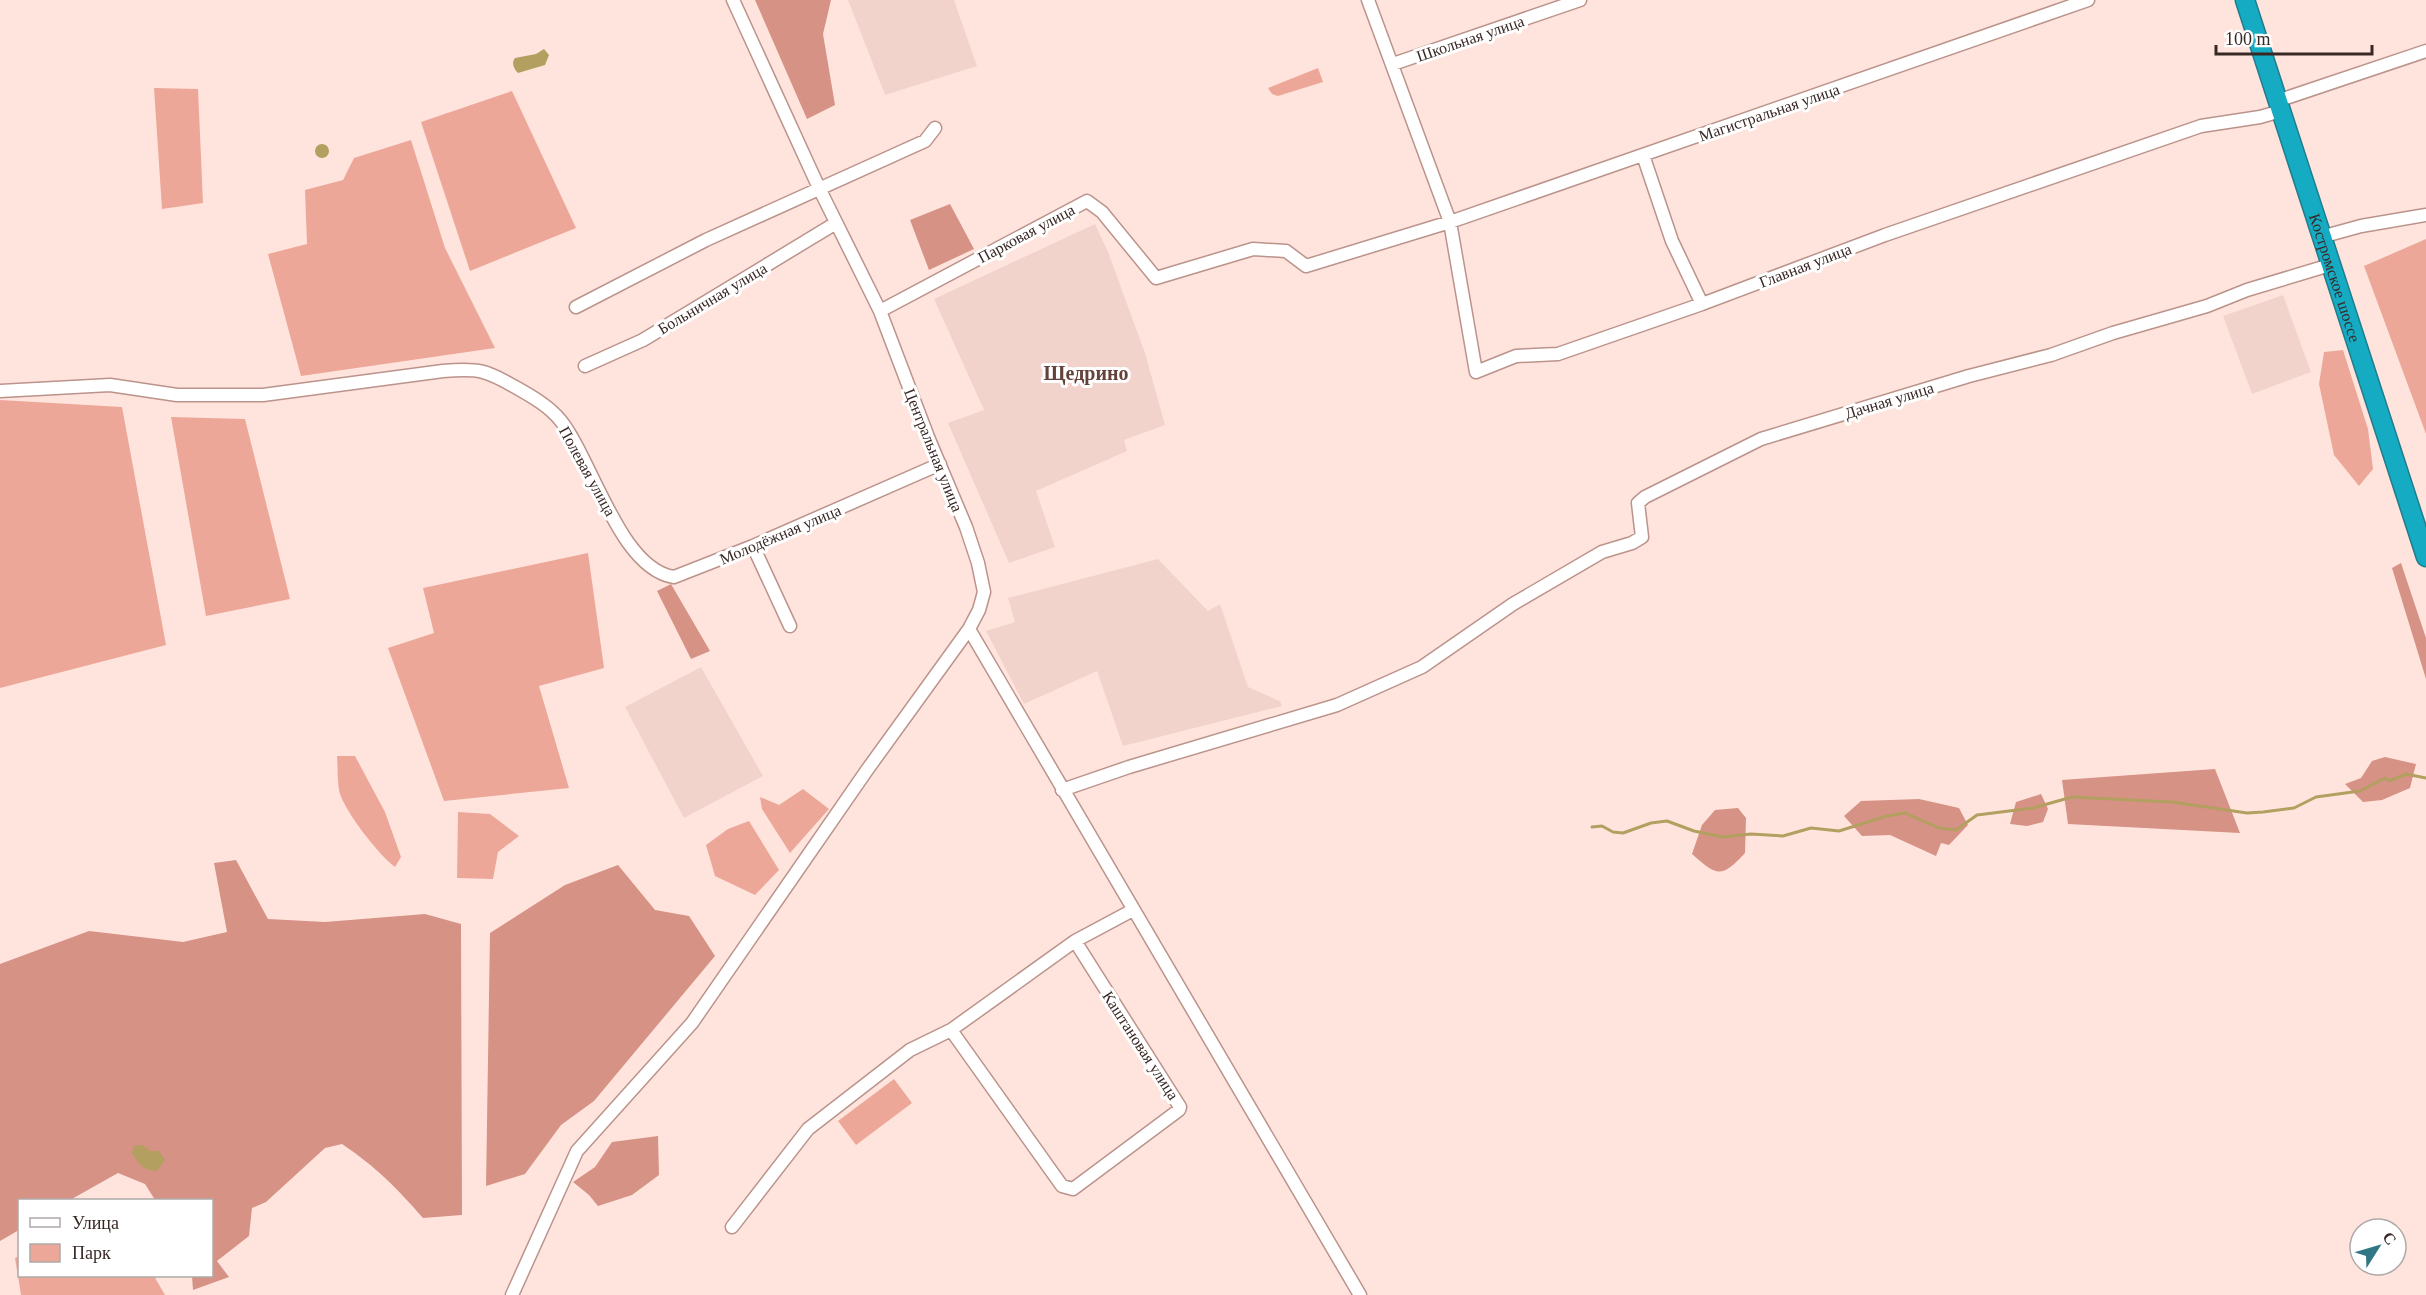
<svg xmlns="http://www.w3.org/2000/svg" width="2426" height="1295" font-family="Georgia,serif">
	<rect width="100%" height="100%" fill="#ffe4de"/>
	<path fill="#f2d3cc" d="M848,0H954L977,66L885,95Z
		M1095,224L1108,252L1145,353L1165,425L1124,440L1127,451L1036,491L1055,547L1009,563L948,423L984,410L934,299Z
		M2283,295L2311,372L2252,394L2223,316Z
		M1158,559L1208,611L1220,604L1248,687L1280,701L1282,706L1123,746L1097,671L1024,704L986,631L1015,622L1008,598Z
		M701,667L763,776L684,818L625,707Z"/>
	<path fill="#eda798" d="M1318,68L1323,82L1278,96L1272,94L1268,88Z
		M154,88L198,89L203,203L162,209Z
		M512,91L576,228L470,271L421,122Z
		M411,140L445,248L495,348L301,376L268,254L307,244L305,190L343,180L354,158Z
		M2426,239V434L2364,266Z
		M2343,350L2368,429L2373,469L2359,486L2334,455L2319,384L2324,352Z
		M0,400L122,407L166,645L0,688Z
		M171,417L245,419L290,599L206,616Z
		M588,553L604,668L539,686L569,788L444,801L388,648L434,633L423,588Z
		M337,756H355L385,812L401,857L395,867C378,854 347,814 340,794C337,783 338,768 337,756Z
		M803,789L829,809L790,853L762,809L760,797L779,805Z
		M458,812L490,814L519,836L498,852L493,879L457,878Z
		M749,821L779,870L755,895L715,876L706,845L728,829Z
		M894,1079L912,1103L856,1145L838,1121Z
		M19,1256L20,1276H154L165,1295H21L15,1258Z"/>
	<path fill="#d69284" d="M755,0H831L823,34L835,105L807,119Z
		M950,204L974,249L929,270L910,220Z
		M2401,563L2426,638V679L2392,568Z
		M671,584L710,651L691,659L657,591Z
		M2385,757L2416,764L2410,788L2382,800L2363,802L2345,784L2361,778L2372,761Z
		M2215,769L2240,833L2068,824L2062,780Z
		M2041,794L2048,809L2043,822L2027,826L2010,824L2016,802Z
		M1919,799L1959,808L1968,825L1949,845L1941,843L1936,856L1890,835L1862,836L1844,816L1861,801Z
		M1738,808L1746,818L1745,853C1721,879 1717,876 1692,854L1702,825L1715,810Z
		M236,860L268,919L325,922L425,914L461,924L462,1215L423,1218C397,1188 375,1166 342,1144L325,1148L266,1202L252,1208L249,1236L217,1261L229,1277L193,1290L192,1276H212V1200H155L145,1184L118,1173L70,1200H20L19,1230L0,1241V964L89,931L183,942L227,932L214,863Z
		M618,865L655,910L689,916L715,956L594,1101L561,1125L525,1174L486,1186L490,933L565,885Z
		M658,1136L659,1175L632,1195L598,1206L589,1195L573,1182L595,1167L612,1142Z"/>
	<path fill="#b39f60" d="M544,49L549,55L545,65L518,73C514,69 511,63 515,58L536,54Z
		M315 151a7 7 0 1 1 14 0a7 7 0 1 1-14 0Z
		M143,1145L150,1151H159L165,1160L157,1171C145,1171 138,1164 132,1153L134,1146Z"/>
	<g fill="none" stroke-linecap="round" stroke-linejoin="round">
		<path stroke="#b39f60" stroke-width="3" d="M1592,827L1602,826L1613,832L1623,833L1651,823L1667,821L1694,831L1722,837L1751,834L1783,836L1811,828L1839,831L1887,816L1905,813L1939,828L1956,830L1977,815L2033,808L2072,797L2172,802L2247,813L2263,812L2294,808L2316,797L2360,791L2385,778L2389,781L2406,774L2426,778"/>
		<defs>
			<path id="minor" d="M1368,0L1450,222L1476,372L1516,356L1558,354L1702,304L1885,235L2201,126L2260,117L2281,111
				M1393,64L1580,0
				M2277,101L2426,51
				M1643,155L1672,241L1702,304
				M2321,237L2361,226L2426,215
				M576,307L706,240L925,141L935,128
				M880,311L1087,201L1102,212L1156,278L1253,249L1286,251L1306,266L1450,222L2088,0
				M585,366L643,340L836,223
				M0,391L110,385L177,395H263L443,371C479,368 486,370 517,388C533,397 550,407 561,421C593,462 620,569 674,577L753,546L940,464
				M753,546L790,626
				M969,629L1360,1295
				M1062,790L1129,767L1337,705L1422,667L1513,604L1602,552L1632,543L1642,537L1638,503L1645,497L1761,439L1969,376L2051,355L2113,333L2207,306L2247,290L2330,265
				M951,1030L1062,1186L1073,1189L1179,1110L1180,1107L1075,941
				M732,1227L808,1129L910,1050L951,1030L1075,941L1133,910
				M512,1295L577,1151L692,1023L867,770L969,629L979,610L984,592L978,563L966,527L928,437L880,311L819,188L733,0"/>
			<g id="highway">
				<path id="s1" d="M2245,0L2426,557"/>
			</g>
		</defs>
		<use href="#minor" stroke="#bb938a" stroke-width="15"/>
		<use href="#highway" stroke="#217d8c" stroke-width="21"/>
		<use href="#minor" stroke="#fff" stroke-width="12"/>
		<use href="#highway" stroke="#15abc3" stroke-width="18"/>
	</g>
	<g text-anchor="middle" stroke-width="6" stroke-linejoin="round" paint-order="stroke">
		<g font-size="16" fill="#382825" stroke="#fff">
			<text transform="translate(1470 38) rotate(-19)" y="6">Школьная улица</text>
			<text transform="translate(1769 112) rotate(-19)" y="6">Магистральная улица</text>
			<text transform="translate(1026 233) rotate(-28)" y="6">Парковая улица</text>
			<text transform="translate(1805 265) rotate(-21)" y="6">Главная улица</text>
			<text dy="6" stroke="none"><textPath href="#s1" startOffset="292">Костромское шоссе</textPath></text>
			<text transform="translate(712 298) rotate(-31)" y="6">Больничная улица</text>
			<text transform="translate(1889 400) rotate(-17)" y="6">Дачная улица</text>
			<text transform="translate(934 450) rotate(68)" y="6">Центральная улица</text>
			<text transform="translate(588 471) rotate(61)" y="6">Полевая улица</text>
			<text transform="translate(780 534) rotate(-23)" y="6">Молодёжная улица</text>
			<text transform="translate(1141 1045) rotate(57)" y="6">Каштановая улица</text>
		</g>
		<g font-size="20" font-weight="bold" fill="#64413a" stroke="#fff">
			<text x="1086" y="380">Щедрино</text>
		</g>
	</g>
	<rect x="18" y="1199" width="195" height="78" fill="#ffffff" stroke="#afa9a8" stroke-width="1.5"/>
	<rect x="30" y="1218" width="30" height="9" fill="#ffffff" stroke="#afa9a8" stroke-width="1.5"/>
	<text x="72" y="1229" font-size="18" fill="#382825">Улица</text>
	<rect x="30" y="1244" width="30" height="18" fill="#eda798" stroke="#afa9a8" stroke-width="1.5"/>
	<text x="72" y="1259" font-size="18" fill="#382825">Парк</text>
	<g transform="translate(2378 1247) rotate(53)"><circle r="28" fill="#ffffff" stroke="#afa9a8" stroke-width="1.5"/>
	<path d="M0-4.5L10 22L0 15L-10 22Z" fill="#317684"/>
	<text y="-9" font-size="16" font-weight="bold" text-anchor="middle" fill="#382825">С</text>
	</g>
	<path d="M2216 45v9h156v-9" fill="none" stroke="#382825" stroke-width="3"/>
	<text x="2225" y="45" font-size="18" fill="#382825" stroke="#ffffff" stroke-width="4.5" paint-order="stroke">100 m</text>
</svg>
